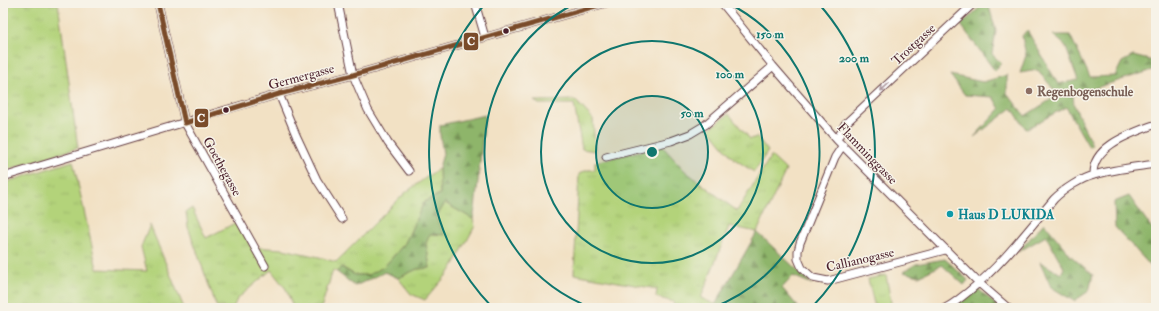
<svg xmlns="http://www.w3.org/2000/svg" width="1159" height="311" font-family="'IM FELL Double Pica',serif">
	<defs>
		<pattern id="grass-tufts" width="24" height="20" patternUnits="userSpaceOnUse"><rect width="24" height="20" fill="#b3d37a"/><path d="M3 7l-1-3M5 7V3M7 7l1-3M15 17l-1-3M17 17v-4M19 17l1-3" fill="none" stroke="#9bb56a"/></pattern>
		<pattern id="forest-firs" width="22" height="20" patternUnits="userSpaceOnUse"><rect width="22" height="20" fill="#8eb56a"/><path d="M5 1l3.5 6h-7zM16 11l3.5 6h-7z" fill="#769357"/></pattern>
	</defs>
	<rect width="100%" height="100%" fill="#f7f3e8"/>
	<filter id="ink" filterUnits="userSpaceOnUse"><feTurbulence type="fractalNoise" baseFrequency=".025" numOctaves="2"/><feDisplacementMap in="SourceGraphic" scale="8" xChannelSelector="R" yChannelSelector="G"/><feConvolveMatrix kernelMatrix="1 2 1 2 8 2 1 2 1" color-interpolation-filters="sRGB"/></filter>
	<filter id="wash" filterUnits="userSpaceOnUse"><feTurbulence type="fractalNoise" baseFrequency=".012" numOctaves="4" result="noise"/><feDisplacementMap in="SourceGraphic" scale="16" xChannelSelector="R" yChannelSelector="G"/><feGaussianBlur stdDeviation="0.9" result="paint"/><feColorMatrix in="noise" values="0 0 0 0 0 0 0 0 0 0 0 0 0 0 0 0 0 1.4 0 .05"/><feComposite in="paint" operator="in"/></filter>
	<g filter="url(#wash)">
		<rect width="100%" height="100%" fill="#f2e1c4"/>
		<path fill="url(#grass-tufts)" stroke="#7e7952" d="M3,3H58L78,148L47,157L3,171Z
			M575,100L593,119L595,151L582,149L574,104H539L534,101Z
			M729,114L750,139L757,137L768,151L754,172L733,158L709,129Z
			M662,146L685,171L737,211L771,156L786,170L757,232L729,226L701,298L723,308H679L673,306L674,302L656,297L657,289L574,274L579,174L587,170H595V162Z
			M73,161L97,269L147,271L141,247L150,225L184,308H74L76,302L56,304L37,308H5L3,306V183Z
			M439,168L440,194L424,202L405,243L384,267L368,275H355L342,267L337,272L333,270L321,308H293L286,289L271,270L237,299L233,308H217L188,227L186,212L192,208L206,238L237,222L252,247L283,249L319,257L336,262L405,193Z
			M445,203L473,219L475,226L451,270L425,300L411,294L398,278L417,269L430,268L426,243L436,218Z
			M886,275L892,308H875L868,279Z"/>
		<path fill="url(#forest-firs)" stroke="#6c6a4a" d="M984,3H988L996,31L992,54L1001,63L995,71L961,25Z
			M1027,30L1058,84L1078,80L1065,45L1053,35H1070L1090,77L1115,76L1122,62L1133,56L1153,61L1156,57V69L1073,95L1074,105L1092,145L1089,147L1066,107L1026,129L1012,108L974,137L1000,109L993,97L965,95L950,75L983,82L1007,75V93L1025,116L1058,95L1038,70L1020,73L1026,55L1022,36Z
			M485,115L475,209L473,219L445,203L436,218L445,235L430,234L426,243L430,268L417,269L398,278L385,272L355,286L337,272L341,267L355,275H368L384,267L405,243L424,202L440,194L439,168L443,154L440,135V125Z
			M1129,196L1156,234V272L1115,227L1114,202Z
			M1044,223L1071,256L1093,275L1089,291L1074,301L1051,287L1040,262L1061,274L1064,268L1046,236L1018,252Z
			M757,232L812,284L793,276L782,288L799,308H723L715,305Z
			M945,259L968,280L964,285L942,265L919,276L903,272L916,264Z
			M976,287L1000,308H952Z"/>
	</g>
	<g filter="url(#ink)">
		<g fill="none" stroke-linecap="round" stroke-linejoin="round">
			<defs>
				<path id="minor" d="M158,3L185,123L265,266
					M338,3L353,75L368,110L388,143L409,171
					M475,3L485,37
					M722,3L773,66L837,140L979,283L1008,308
					M279,94L296,135L317,180L342,219
					M837,140L845,124L974,3
					M843,145L835,157L800,243L798,251V259L802,268L813,278L828,281L945,250
					M606,157L671,141L690,134L705,125L773,66
					M1093,175C1092,145 1133,133 1156,124
					M3,177L279,94L353,75L606,3
					M945,308C954,304 960,298 968,292C1001,266 1027,231 1054,199C1063,190 1081,178 1094,175C1114,169 1136,167 1156,164"/>
			</defs>
			<use href="#minor" stroke="#633c42" stroke-width="9"/>
			<use href="#minor" stroke="#fff" stroke-width="7"/>
			<defs>
				<path id="bus-1" d="M158,3L185,123L279,94L353,75L606,3"/>
			</defs>
			<use href="#bus-1" stroke="#f7f3e8" stroke-width="8"/>
			<use href="#bus-1" stroke="#7a4b2a" stroke-width="5"/>
		</g>
		<defs><path id="oneway-shaft" d="M-6 0H5M1.5-3L5.5 0L1.5 3" fill="none" stroke-width="1.6" stroke-linecap="round" stroke-linejoin="round"/></defs>
		<use stroke="#ae9aa0" href="#oneway-shaft" transform="translate(885 87) rotate(137)"/>
	</g>
	<circle cx="652" cy="152" r="56" fill="#0f766e" fill-opacity=".12"/>
	<g fill="none" stroke="#0f766e" stroke-width="2">
		<circle cx="652" cy="152" r="56"/>
		<circle cx="652" cy="152" r="111"/>
		<path d="M592 308A167 167 0 0 1 576 3M728 3A167 167 0 0 1 712 308"/>
		<path d="M492 307A223 223 0 0 1 485 4M819 4A223 223 0 0 1 812 307"/>
	</g>
	<g fill="#4a1f2b" stroke="#f7f3e8" stroke-width="1.5">
		<circle cx="506" cy="31" r="3.5"/>
		<circle cx="226" cy="110" r="3.5"/>
	</g>
	<circle fill="#8d6e63" stroke="#f7f3e8" stroke-width="1.5" cx="1029" cy="91" r="4"/>
	<circle fill="#0f9aa8" stroke="#f7f3e8" stroke-width="1.5" cx="950" cy="214" r="4"/>
	<g text-anchor="middle" stroke-width="3" stroke-linejoin="round" paint-order="stroke">
		<g font-size="13" fill="#4a1f2b" stroke="#f7f3e8">
			<text transform="translate(913 44) rotate(-43)" y="5">Trostgasse</text>
			<text transform="translate(301 76) rotate(-15)" y="5">Germergasse</text>
			<text transform="translate(868 153) rotate(46)" y="5">Flamminggasse</text>
			<text transform="translate(223 166) rotate(61)" y="5">Goethegasse</text>
			<text transform="translate(860 259) rotate(-13)" y="5">Callianogasse</text>
		</g>
		<g font-size="13" font-weight="bold" fill="#785e54" stroke="#f7f3e8" text-anchor="start">
			<text x="1037" y="96">Regenbogenschule</text>
		</g>
		<g font-size="13" font-weight="bold" fill="#0d838f" stroke="#f7f3e8" text-anchor="start">
			<text x="958" y="219">Haus D LUKIDA</text>
		</g>
	</g>
	<circle cx="652" cy="152" r="6" fill="#0f766e" stroke="#f7f3e8" stroke-width="2"/>
	<g font-size="12" text-anchor="middle" font-weight="bold" fill="#0f766e" stroke="#f7f3e8" stroke-width="3" stroke-linejoin="round" paint-order="stroke">
		<text x="770" y="38">150 m</text>
		<text x="854" y="62">200 m</text>
		<text x="730" y="78">100 m</text>
		<text x="692" y="117">50 m</text>
	</g>
	<g stroke="#f7f3e8" stroke-width="1.5">
		<rect x="463" y="32" width="16" height="19" rx="4" fill="#7a4b2a"/>
		<rect x="194" y="108" width="15" height="20" rx="4" fill="#7a4b2a"/>
	</g>
	<g font-size="11" text-anchor="middle" font-weight="bold" fill="#fff">
		<text x="471" y="45">C</text>
		<text x="201" y="122">C</text>
	</g>
	<rect width="1159" height="311" fill="none" stroke="#f7f3e8" stroke-width="16"/>
</svg>
